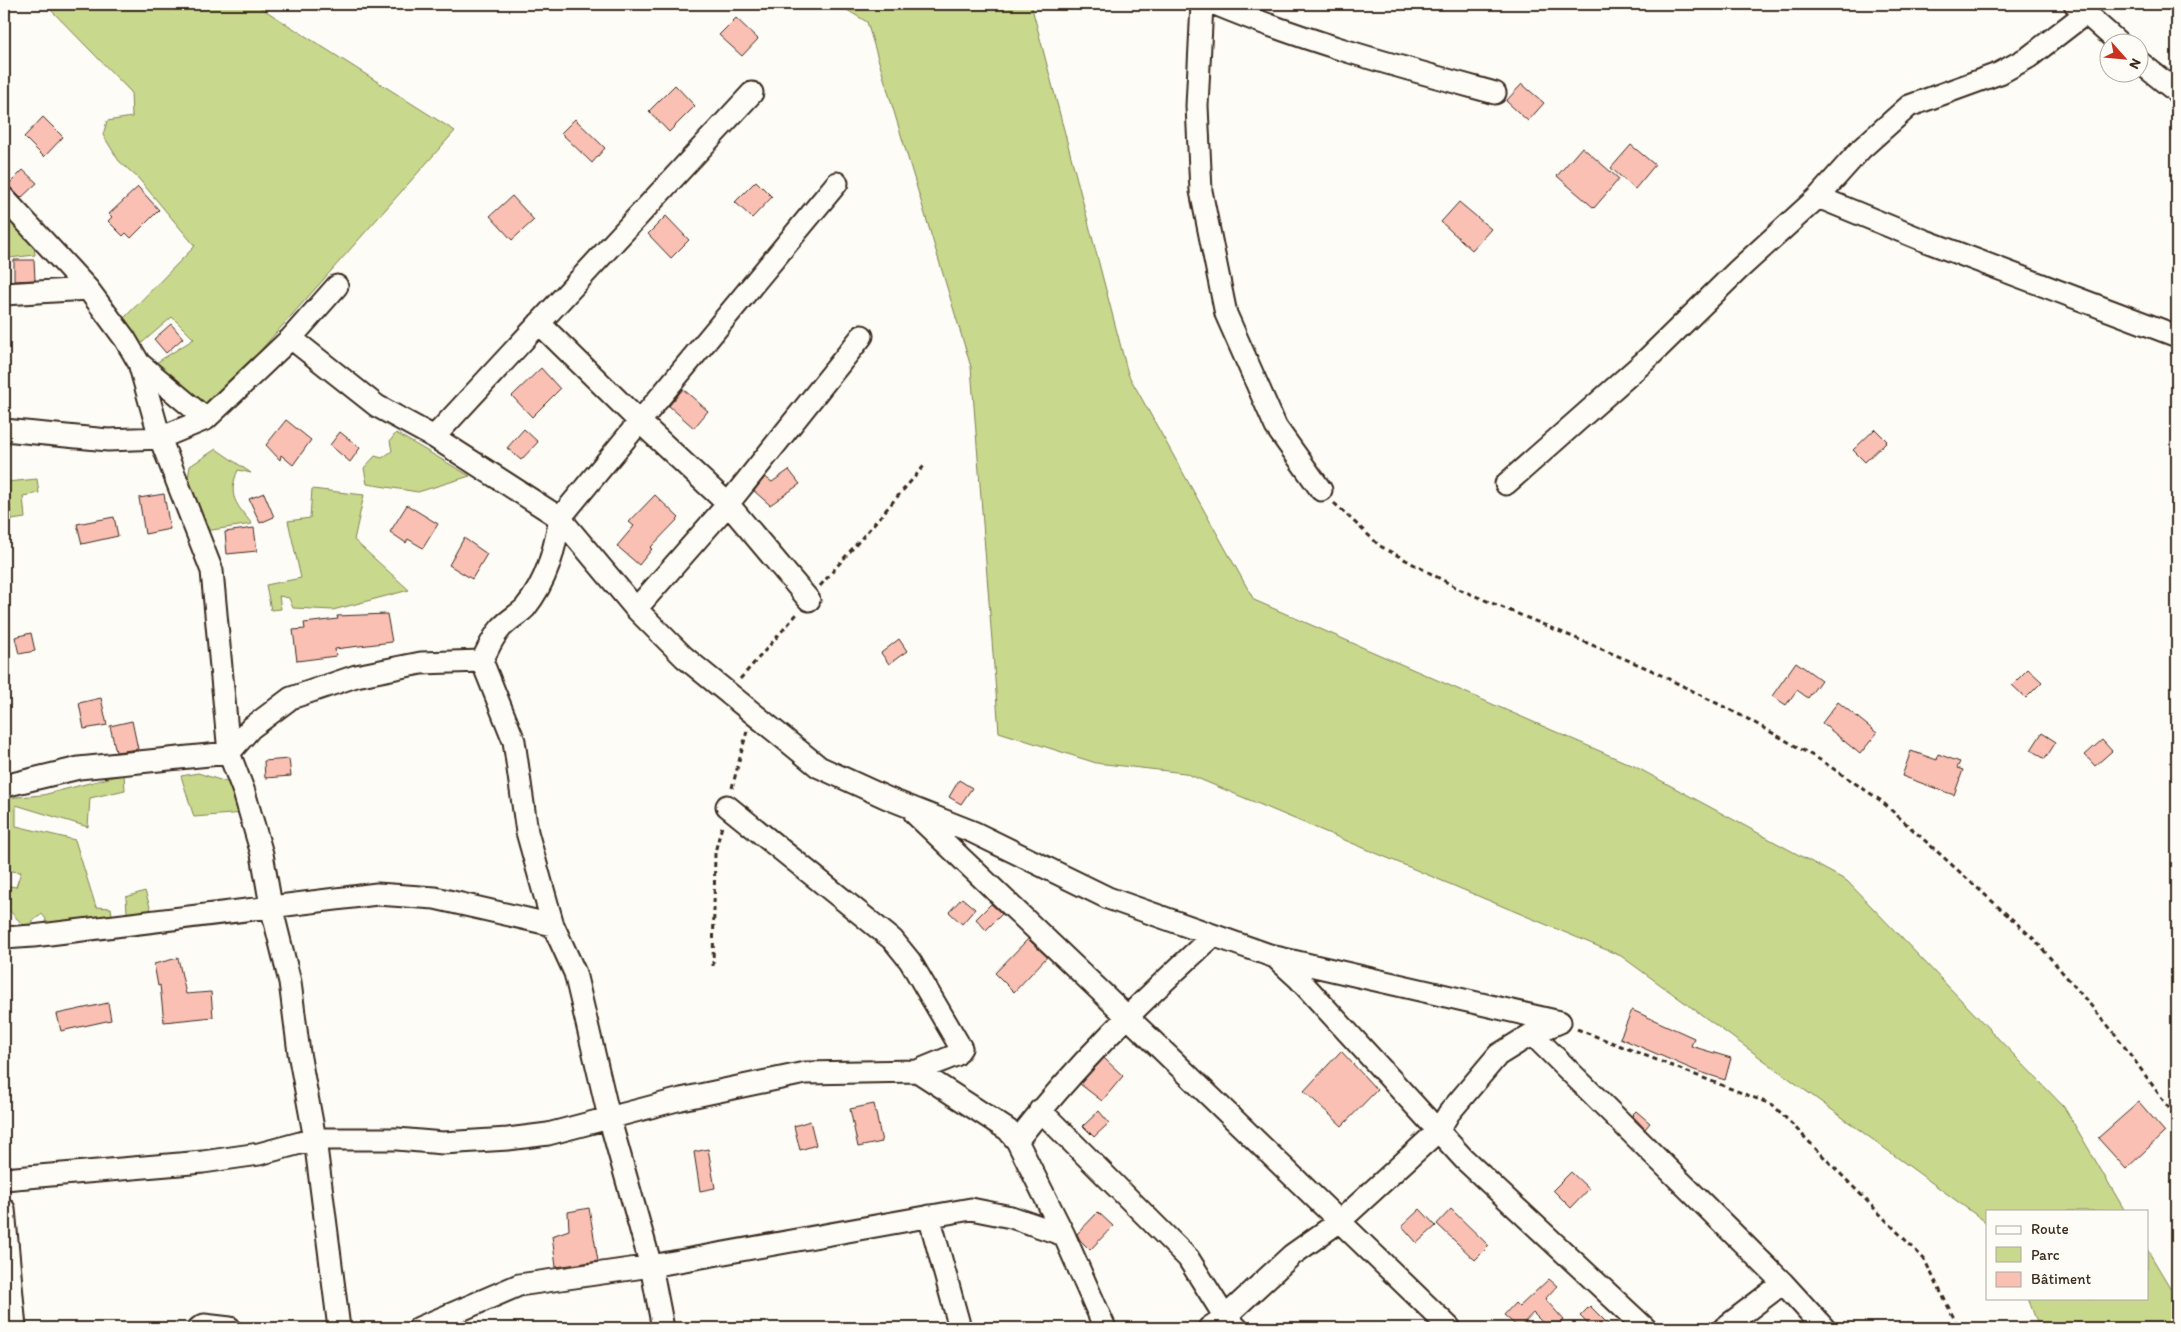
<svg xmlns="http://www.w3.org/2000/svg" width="2181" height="1332" font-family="Itim,sans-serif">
	<rect width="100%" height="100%" fill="#fdfcf7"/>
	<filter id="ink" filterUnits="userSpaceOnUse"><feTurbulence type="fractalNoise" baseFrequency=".02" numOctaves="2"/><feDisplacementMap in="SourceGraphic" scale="10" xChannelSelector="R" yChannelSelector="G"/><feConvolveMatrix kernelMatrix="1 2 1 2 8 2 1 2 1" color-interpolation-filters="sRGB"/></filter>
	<g filter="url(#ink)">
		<path fill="#c8d88c" stroke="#828155" d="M50,4H255L455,131L206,412L151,366L194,339L172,317L136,348L122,320L195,246L138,178L119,161L103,135L107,121L132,117L131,92L51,10Z
			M837,4H1031L1128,374L1254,600L1634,766L1847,881L2064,1107L2125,1211H1987V1223L1621,956L1185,773L1096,763L999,732L971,367L867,22Z
			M4,214L34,245L35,255L9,258L5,294L4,293Z
			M396,433L470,476L418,492L367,484L364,468L375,456L382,458L392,451L390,441Z
			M216,449L251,473L238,470C227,496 236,504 252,524L205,531L186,490L190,466Z
			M37,479L39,493L23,496L25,518L12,520L7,482Z
			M312,489L364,495L354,540L409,590L333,610L293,608L289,598L279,596L281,609L271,610L266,585L301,578L288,521L310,518Z
			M198,773L236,785L244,813L194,817L181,776Z
			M124,774L125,790L90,798L88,827L16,805V826L75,840L96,907L111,908L112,915L127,913L126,897L145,891L153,916L40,933L46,919L42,914L25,927L4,905V885L16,887L21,872L10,871L8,865L4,863V798L43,795Z
			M2147,1249L2177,1299L2176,1328H2039L2028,1298H2147Z"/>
		<path fill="#fac0b4" stroke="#3b2a1e" d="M736,18L758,39L742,56L719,35Z
			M1522,84L1544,103L1528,121L1506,101Z
			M675,85L695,106L669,132L649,111Z
			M43,117L63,137L44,157L24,137Z
			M575,119L605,148L592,163L561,133Z
			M1631,145L1655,165L1635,189L1611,168Z
			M1582,147L1619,179L1594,208L1557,176Z
			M23,170L37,183L21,198L7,186Z
			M756,181L772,197L752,218L735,202Z
			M138,187L159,210L131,238L126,233L123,236L108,221L112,217L109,214Z
			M512,196L534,220L512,240L490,216Z
			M1459,202L1491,229L1472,250L1441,222Z
			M666,216L689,240L671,258L648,234Z
			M14,260H34L35,280L14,281Z
			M171,324L183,338L166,353L154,339Z
			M541,368L560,389L532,417L512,396Z
			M683,389L708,411L694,428L669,406Z
			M286,420L311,440L293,465L281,455L280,460L266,445Z
			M524,429L538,442L521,460L507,448Z
			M1875,429L1887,441L1865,462L1853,450Z
			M340,432L360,448L350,462L330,445Z
			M789,470L800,484L770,505L754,491L765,477L772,482Z
			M264,493L274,517L260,523L249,499Z
			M164,494L170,529L145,534L139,498Z
			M655,495L679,518L650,548L652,549L639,565L617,546L634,526L629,522Z
			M407,505L438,524L423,548L408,539L406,543L390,532Z
			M114,517L118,536L82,544L77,524Z
			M254,528L257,551L227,554L225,532Z
			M464,538L487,554L472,579L449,565Z
			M387,614L392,642L335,649L336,656L297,661L293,630L305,629L304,623L338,619L337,616Z
			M31,633L35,651L19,654L15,637Z
			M899,639L907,651L889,664L881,653Z
			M1796,662L1821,680L1808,698L1797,690L1786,705L1772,696Z
			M2028,669L2042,682L2026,698L2012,685Z
			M101,698L107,725L84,729L79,703Z
			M1838,702L1877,733L1860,754L1822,723Z
			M132,721L138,749L116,752L110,726Z
			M2042,733L2056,742L2045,759L2031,750Z
			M2102,740L2112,751L2095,766L2085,755Z
			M1911,751L1937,760L1938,754L1960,762L1957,768L1963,770L1954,795L1902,776Z
			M289,759L291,776L265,778L264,761Z
			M959,780L972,788L961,804L949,797Z
			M962,898L975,909L962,924L949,912Z
			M991,904L1002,914L986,930L976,919Z
			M1028,939L1047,957L1014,992L995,973Z
			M178,958L186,994L211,992L213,1017L164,1022L160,985L158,986L154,964Z
			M108,1003L111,1020L61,1031L57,1014Z
			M1632,1010L1694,1038L1691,1046L1731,1058L1725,1080L1694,1070L1620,1038Z
			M1341,1051L1377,1090L1342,1126L1304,1091Z
			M1104,1058L1123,1076L1102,1101L1080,1084Z
			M2139,1102L2165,1132L2126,1169L2098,1138Z
			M874,1104L882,1142L858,1147L850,1109Z
			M1099,1111L1109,1123L1094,1137L1083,1126Z
			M1636,1111L1650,1123L1645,1129L1632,1115Z
			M810,1121L816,1145L800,1150L794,1126Z
			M708,1149L715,1188L700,1191L694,1152Z
			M1571,1172L1589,1189L1571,1208L1553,1190Z
			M589,1208L598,1261L556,1267L552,1236L569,1230L568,1212Z
			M1420,1209L1436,1226L1417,1243L1402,1226Z
			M1451,1209L1489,1246L1475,1260L1437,1224Z
			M1098,1212L1113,1226L1090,1250L1080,1240L1077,1234Z
			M1549,1279L1557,1286L1545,1299L1564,1320L1555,1328H1548L1533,1313L1519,1328L1504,1315L1515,1303L1519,1307Z
			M1590,1306L1612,1328H1592L1580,1316Z"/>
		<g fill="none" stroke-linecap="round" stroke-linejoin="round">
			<defs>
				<path id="street" d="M1202,4L1197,106L1201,191L1226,314L1276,427L1321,490
					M1215,4C1306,42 1400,67 1495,93
					M2075,4L2118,42
					M2138,61L2177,92
					M1818,197L1923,240L2177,336
					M4,198L88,289L125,339L139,363L206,419
					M4,294L88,289
					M539,323L640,422L728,504L809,600
					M291,338L377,406L434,437L560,518L636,609L684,657L819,767L887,798L973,832L1108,898L1275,957L1298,978L1464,1159L1645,1328
					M139,363L160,438L212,571L229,753L244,792L262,854L271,906L290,982L299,1053L315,1139L339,1328
					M4,430L108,440L160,438L206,419L291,338L337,286
					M434,437L752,93
					M1506,484L1645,361L1738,270L1818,197L1861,149L1909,106L2000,73L2029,57L2086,13
					M636,609L728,504L862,336
					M4,786L79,768L229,753L251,728L291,698L356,676L421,663L482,661
					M727,806L893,940L910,961L961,1048L956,1055L917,1071
					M915,814L1159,1047L1450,1328
					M4,938L33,936L377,894L435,898L553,925
					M1275,957L1560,1022
					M1532,1034L1783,1283L1824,1328
					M1040,1110L1188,1258L1225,1317L1292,1255L1340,1221L1438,1131L1449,1113L1498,1055L1532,1034L1560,1022
					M1017,1141C1075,1065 1143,1000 1213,936
					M4,1179L203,1162L259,1154L315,1139H397L443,1143L508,1139L548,1134L681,1099L805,1073L917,1071L1008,1130L1017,1141L1064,1235L1105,1328
					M4,1209L15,1328
					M929,1216L960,1328
					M199,1328L204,1325L230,1328
					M419,1328L519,1285L651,1266L971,1209L1011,1217L1064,1235
					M663,1328L651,1266L609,1117L575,973L553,925L527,832L514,741L482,661C488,649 492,638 501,628C508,620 518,615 525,608C547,581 554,552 560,518L837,183
					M1209,1328L1225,1317L1237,1328
					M1724,1328L1783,1283"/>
			</defs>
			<use href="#street" stroke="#3b2a1e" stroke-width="25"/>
			<path stroke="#3b2a1e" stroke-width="3" stroke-dasharray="5 4" stroke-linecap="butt" d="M1334,503L1380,546L1461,590L1649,669L1746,718L1822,761L1880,800L2034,939L2116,1035L2177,1119
				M820,586L924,466
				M740,679L797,614
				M732,788L747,731
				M713,966L715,852L722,826
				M1577,1029L1773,1105L1924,1259L1959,1328"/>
			<use href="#street" stroke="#fdfcf7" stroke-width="21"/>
		</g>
	</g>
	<rect width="2181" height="1332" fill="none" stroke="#fdfcf7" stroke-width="20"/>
	<rect x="10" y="10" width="2161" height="1312" fill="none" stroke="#3b2a1e" stroke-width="2" filter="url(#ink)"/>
	<rect x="1986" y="1210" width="162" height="90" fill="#fdfcf7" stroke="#afa8a0"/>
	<rect x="1996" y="1226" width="25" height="8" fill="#fdfcf7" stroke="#afa8a0"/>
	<text x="2031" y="1234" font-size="15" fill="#3b2a1e">Route</text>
	<rect x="1996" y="1247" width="25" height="15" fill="#c8d88c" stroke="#afa8a0"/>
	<text x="2031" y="1260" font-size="15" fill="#3b2a1e">Parc</text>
	<rect x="1996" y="1272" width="25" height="15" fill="#fac0b4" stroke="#afa8a0"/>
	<text x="2031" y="1284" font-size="15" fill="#3b2a1e">Bâtiment</text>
	<g transform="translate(2124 58) rotate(117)"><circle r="24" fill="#fdfcf7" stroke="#afa8a0"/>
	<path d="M0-4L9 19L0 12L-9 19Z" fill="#c8321e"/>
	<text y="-8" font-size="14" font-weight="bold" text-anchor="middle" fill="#3b2a1e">N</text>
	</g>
</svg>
